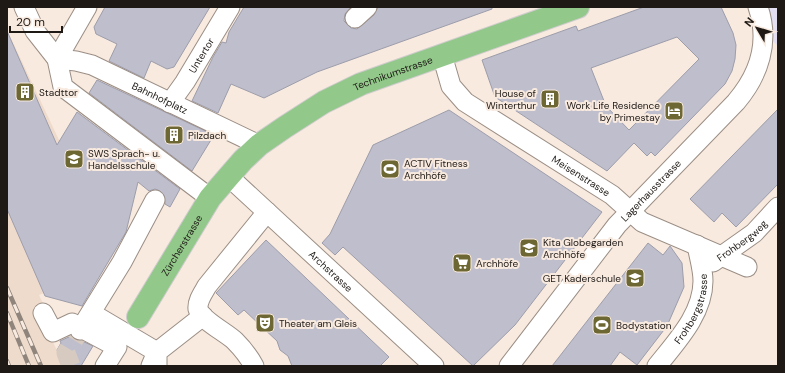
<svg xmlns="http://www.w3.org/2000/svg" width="785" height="373" font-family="'DM Sans',sans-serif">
	<rect width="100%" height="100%" fill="#f8eadf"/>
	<path fill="#efdbcb" d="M7,30L59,140L74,280L39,295L47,312L39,315L65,366H7Z"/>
	<path fill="#e5dff4" d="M758,7H778V46L764,33Z"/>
	<path fill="#bebecd" stroke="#9d9dab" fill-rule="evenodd" d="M105,7H210L174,67L167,69L151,61L144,78L109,61L117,44L96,34L94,27Z
		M244,7H351L345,14L344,21L351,28L357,29L374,15L378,7H492V9L317,72L264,98L231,84L218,113L192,101L213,57L222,42L226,43L229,32Z
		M644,7H721L733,33L736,45L735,59L732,71L725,84L655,156L651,152L647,156L634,143L607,171L495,97L482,60L576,26L578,31ZM677,37L699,59L629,130L606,106L591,68Z
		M7,31L57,145L77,112L180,189L170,207L165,204L164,195L160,191L155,189L149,191L138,182L126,232L82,306L45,296L7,209Z
		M97,80L214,135L192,171L89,93Z
		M778,109V184L736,227L722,213L714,222L690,199Z
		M449,110L602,212L515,325L473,366L343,247L335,255L322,243L330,234L373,145Z
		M266,240L389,357L380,366H292L288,356L280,350L277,341L244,310L238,315L216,293Z
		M648,243L663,255L670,246L682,263L684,287L667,326L637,365L620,352L610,366H552Z
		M71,336L75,340L82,341L93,346L81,366H65L57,350L61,343L60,341Z"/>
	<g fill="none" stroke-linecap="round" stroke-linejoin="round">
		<path stroke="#d7cbc1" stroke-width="19" stroke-dasharray="19 10" stroke-linecap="butt" d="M71,366L66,353L80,330"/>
		<defs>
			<g id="minor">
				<path d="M24,7L35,31L57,59L63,87L210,198"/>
				<path d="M355,18L367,7"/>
				<path id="s1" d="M442,55L451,86L465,102L612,195L642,222L747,267"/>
				<path id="s2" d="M57,59L76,61L92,65L259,145"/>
				<path d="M57,59L87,7"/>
				<path id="s3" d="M170,103L185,82L230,7"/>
				<path id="s4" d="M228,176L434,366"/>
				<path id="s5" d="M713,262L754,233L778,207"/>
				<path d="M43,313L53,332L72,323L117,347L105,366"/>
				<path d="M91,313L157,352L151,366"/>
				<path d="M80,330L122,262L155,200"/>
				<path d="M157,365V352L203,316"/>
				<path d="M254,366C249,357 243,349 235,341C227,333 201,320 198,309C197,301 203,293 207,286L267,212"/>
				<path id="s6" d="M509,366L617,225L736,102C759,75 770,42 758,7"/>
				<path id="s7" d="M657,366C676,342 703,314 703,281C703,269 699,257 697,245"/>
			</g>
			<g id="major">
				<path id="s8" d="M138,317L210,198L243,160L259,145L285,127L324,102L361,84L578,7"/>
			</g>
		</defs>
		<use href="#minor" stroke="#9b8e85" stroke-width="21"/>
		<use href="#major" stroke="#cecccc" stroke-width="24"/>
		<use href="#minor" stroke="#fff" stroke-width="19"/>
		<use href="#major" stroke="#92c88a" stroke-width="22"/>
		<defs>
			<path id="rail" d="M7,288L41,366
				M7,313L29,366
				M7,361L9,366"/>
		</defs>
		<use href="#rail" stroke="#8f857d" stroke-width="4.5"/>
		<use href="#rail" stroke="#f8eadf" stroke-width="3" stroke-dasharray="9" stroke-linecap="butt"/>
	</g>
	<defs>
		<symbol id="building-square" viewBox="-11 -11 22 22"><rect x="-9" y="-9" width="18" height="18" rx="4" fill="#6d6733" stroke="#f8eadf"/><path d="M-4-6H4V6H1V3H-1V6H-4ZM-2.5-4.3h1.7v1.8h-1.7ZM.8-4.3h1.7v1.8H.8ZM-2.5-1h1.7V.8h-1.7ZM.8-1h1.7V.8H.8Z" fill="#fff"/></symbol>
		<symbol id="hotel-square" viewBox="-11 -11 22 22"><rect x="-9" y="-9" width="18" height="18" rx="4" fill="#6d6733" stroke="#f8eadf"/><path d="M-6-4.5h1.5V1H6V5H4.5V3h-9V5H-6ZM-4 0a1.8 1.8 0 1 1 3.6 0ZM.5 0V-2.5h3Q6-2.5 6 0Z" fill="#fff"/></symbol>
		<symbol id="school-square" viewBox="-11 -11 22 22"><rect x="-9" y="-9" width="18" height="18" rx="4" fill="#6d6733" stroke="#f8eadf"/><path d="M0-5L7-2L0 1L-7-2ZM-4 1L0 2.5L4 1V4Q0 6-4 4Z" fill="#fff"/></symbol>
		<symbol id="stadium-square" viewBox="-11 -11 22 22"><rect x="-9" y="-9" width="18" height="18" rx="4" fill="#6d6733" stroke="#f8eadf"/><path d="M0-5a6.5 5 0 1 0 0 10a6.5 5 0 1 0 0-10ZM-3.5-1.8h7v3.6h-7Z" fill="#fff"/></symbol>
		<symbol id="supermarket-square" viewBox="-11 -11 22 22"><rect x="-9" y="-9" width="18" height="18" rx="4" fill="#6d6733" stroke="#f8eadf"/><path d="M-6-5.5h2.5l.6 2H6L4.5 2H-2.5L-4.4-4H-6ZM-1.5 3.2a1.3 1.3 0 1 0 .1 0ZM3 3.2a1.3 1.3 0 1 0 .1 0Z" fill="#fff"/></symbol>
		<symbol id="theatre-square" viewBox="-11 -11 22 22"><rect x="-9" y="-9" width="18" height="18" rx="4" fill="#6d6733" stroke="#f8eadf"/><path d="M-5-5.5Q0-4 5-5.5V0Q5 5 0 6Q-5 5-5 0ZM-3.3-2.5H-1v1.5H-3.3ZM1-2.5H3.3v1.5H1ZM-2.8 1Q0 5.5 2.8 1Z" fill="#fff"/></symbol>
	</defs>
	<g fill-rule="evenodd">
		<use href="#building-square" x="14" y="81" width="22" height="22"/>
		<use href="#building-square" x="539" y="88" width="22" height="22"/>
		<use href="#hotel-square" x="663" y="100" width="22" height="22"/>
		<use href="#building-square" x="163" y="124" width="22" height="22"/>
		<use href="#school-square" x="63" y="148" width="22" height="22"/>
		<use href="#stadium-square" x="379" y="158" width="22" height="22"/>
		<use href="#school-square" x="518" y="237" width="22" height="22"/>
		<use href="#supermarket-square" x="451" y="252" width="22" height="22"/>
		<use href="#school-square" x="624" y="267" width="22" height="22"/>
		<use href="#theatre-square" x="254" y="312" width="22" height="22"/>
		<use href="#stadium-square" x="591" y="314" width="22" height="22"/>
	</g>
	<g text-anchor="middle" stroke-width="4" stroke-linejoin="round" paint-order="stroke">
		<g font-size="10" fill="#1e1915" stroke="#f8eadf">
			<text dy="4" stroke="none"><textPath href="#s3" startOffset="57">Untertor</textPath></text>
			<text dy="4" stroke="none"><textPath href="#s8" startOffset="364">Technikumstrasse</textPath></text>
			<text dy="4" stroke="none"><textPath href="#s2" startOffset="111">Bahnhofplatz</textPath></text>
			<text dy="4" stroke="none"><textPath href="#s1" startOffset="191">Meisenstrasse</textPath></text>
			<text dy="4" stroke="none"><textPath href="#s6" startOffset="226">Lagerhausstrasse</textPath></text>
			<text dy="4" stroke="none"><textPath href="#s5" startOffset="36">Frohbergweg</textPath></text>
			<text dy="4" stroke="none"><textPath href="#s8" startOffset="84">Zürcherstrasse</textPath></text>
			<text dy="4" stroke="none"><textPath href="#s4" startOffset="140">Archstrasse</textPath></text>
			<text dy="4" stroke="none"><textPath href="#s7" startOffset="68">Frohbergstrasse</textPath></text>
		</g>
		<g font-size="10" fill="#1e1915" stroke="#f8eadf" text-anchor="start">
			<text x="39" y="96">Stadttor</text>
			<text x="536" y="97" text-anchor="end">House of<tspan x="536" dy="12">Winterthur</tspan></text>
			<text x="660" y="109" text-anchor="end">Work Life Residence<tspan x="660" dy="12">by Primestay</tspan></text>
			<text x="188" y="139">Pilzdach</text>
			<text x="88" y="157">SWS Sprach- u.<tspan x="88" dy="12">Handelsschule</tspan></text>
			<text x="404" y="167">ACTIV Fitness<tspan x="404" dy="12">Archhöfe</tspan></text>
			<text x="543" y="246">Kita Globegarden<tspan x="543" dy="12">Archhöfe</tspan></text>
			<text x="476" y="267">Archhöfe</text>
			<text x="621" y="282" text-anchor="end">GET Kaderschule</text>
			<text x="279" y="327">Theater am Gleis</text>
			<text x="616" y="329">Bodystation</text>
		</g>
	</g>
	<rect width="785" height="373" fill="none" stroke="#1e1915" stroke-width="16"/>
	<g transform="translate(757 28) rotate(308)" stroke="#f8eadf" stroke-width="3" paint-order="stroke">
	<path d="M0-3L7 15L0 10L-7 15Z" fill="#1e1915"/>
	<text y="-6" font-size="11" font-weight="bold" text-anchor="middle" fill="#1e1915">N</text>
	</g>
	<path d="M10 26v6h52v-6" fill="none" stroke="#1e1915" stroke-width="2"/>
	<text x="16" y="26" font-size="12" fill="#1e1915" stroke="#f8eadf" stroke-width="3" paint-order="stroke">20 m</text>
</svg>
